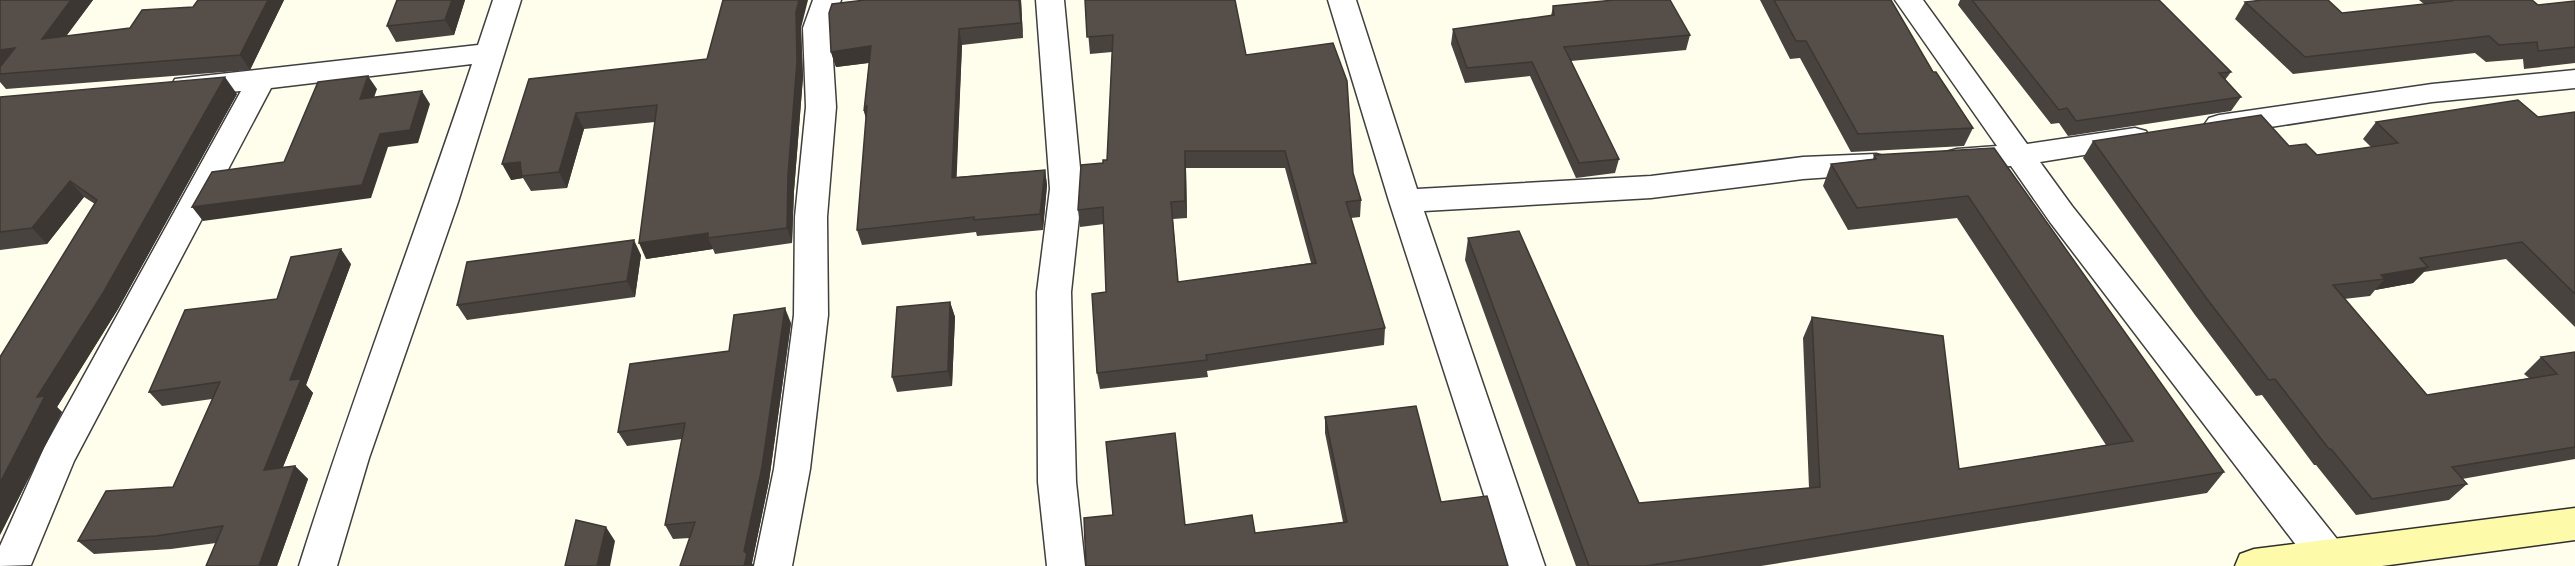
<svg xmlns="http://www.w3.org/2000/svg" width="2575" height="566" font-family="Bitter,serif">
	<rect width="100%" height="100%" fill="#fffdec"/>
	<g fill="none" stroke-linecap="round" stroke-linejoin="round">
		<defs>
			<path id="street" d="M493,0H521L458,202L369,458L337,566H299C352,397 416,232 472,64L271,88L74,461L31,565L0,566V546L44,448L241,91L185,95L175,93L171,86L175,79L478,45Z
				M813,0H841L831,28L836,107L827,217L828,315L810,469L792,566H754L774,469L794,315L795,217L806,107L803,28Z
				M1036,0H1064L1082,189L1071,292L1076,482L1085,566H1047L1038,482L1037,292L1050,189Z
				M1328,0H1356L1417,189L1651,176L1803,157L1876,154L1887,157L1891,164L1887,171L1876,174L1803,179L1651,198L1424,211L1545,566H1507L1389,201Z
				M1895,0H1923L2027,144L2135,128L2146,131L2150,138L2146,145L2040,162L2072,206L2341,544L2346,556L2342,566H2312L2050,222L2011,166L1957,169L1946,166L1942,159L1946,152L1957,149L1997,146Z
				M2575,70V88L2432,102L2219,135L2209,132L2204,125L2209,118L2219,115L2432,84Z"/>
			<path id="secondary" d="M2575,508V540L2382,566H2235L2240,554L2254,549Z"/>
		</defs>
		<use href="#street" stroke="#3f3f3f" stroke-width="3"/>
		<use href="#secondary" stroke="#2e2e2e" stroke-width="3"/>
		<use href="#street" fill="#fff" fill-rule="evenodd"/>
		<use href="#secondary" fill="#fdfba9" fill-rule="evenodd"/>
	</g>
	<path fill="#49433f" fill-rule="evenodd" d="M0,0H93L66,36L130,28L284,0L250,70L6,89L0,82Z
		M397,0H465L454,35L396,42L387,26Z
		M865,0H1021L1023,38L962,45L956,177L1045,170L1047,185L1043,230L977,236L976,232L862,245L857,230L866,119L864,111L869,63L836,67L831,52Z
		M1085,0L1246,55L1353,173L1361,200L1360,217L1351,218L1385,328L1384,345L1207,371L1208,377L1100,389L1097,373L1106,292L1104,224L1080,227L1078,210L1103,163L1107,160L1112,52L1090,54ZM1186,168H1285L1311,263L1178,282L1173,219L1187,218Z
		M1760,0H1891L1933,72L1973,128L1964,146L1851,152L1800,58L1790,59Z
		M1960,0H2159L2231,72L2225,80L2241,97L2231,111L2068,136L2059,123L2051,124L1958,5Z
		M2419,0H2532L2538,5L2575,1V63L2524,69L2523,59L2486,62L2475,53L2293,74L2235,19L2245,2L2342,13L2424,4Z
		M1553,6L1690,35L1686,50L1571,61L1619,159L1615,173L1576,178L1530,76L1465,83L1451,44L1453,29L1551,16Z
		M801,28L803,77L794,191L792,243L715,254L713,249L646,259L655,122L584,129L567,188L531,191L523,178L511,180L529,79L707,59Z
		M237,94L118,309L57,407L62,412L0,535L95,204L84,197L47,244L0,250V97Z
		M2575,112V327L2506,259L2424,272L2413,283L2375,290L2370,296L2344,299L2427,395L2529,378L2524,374L2541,357L2575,352V459L2462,479L2467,484L2449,500L2356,515L2316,465H2314L2262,395L2256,396L2195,315L2083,158L2093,141L2289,146L2317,155L2371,147L2363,139L2376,122L2538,117Z
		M1994,148L2224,472L2207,493L1761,566H1576L1465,260L1468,238L1639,503L1809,488L1803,338L1812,317L1959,469L2106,445L1957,218L1848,230L1823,186L1831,164L1873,159L1874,155Z
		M641,255L635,297L467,320L457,305Z
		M351,264L306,385L313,393L283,467L295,466L308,479L277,566H206L216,543L171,549L94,554L78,541L173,487L212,399L162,406L149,392L277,299Z
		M950,302L955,317L952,386L897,392L892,377Z
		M791,323L769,481L752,563L690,538L673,539L665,525L682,439L627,446L618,432L729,351Z
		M1416,406L1441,502L1487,496L1508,566H1086L1084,518L1113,515L1106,442L1175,433L1185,525L1252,515L1255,533L1343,522L1325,433V417Z"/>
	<path fill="#3c3733" d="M71,0H93L53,54L42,39Z
		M268,0H284L250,70L240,55Z
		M452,0H465L454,35L445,20Z
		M799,0H808L801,28L803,77L794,191L792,243L787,228L788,175L796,12Z
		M1019,0H1021L1023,38L1021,23Z
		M959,29L962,45L956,193L952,178Z
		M871,46L875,62L836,67L831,52Z
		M15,48L0,66V50Z
		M368,76L377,89L369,112L360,99Z
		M225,77L237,94L118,309L57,407L62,412L0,535V483L37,397Z
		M422,91L430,104L418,143L388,147L371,198L203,221L192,207L380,134Z
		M867,105L868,126L864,111Z
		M576,113L584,129L567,188L559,172Z
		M1185,151L1186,168L1187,218L1185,201Z
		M520,162L522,176L523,178L511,180L502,164Z
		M1045,170L1047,185L1043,230L1040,214Z
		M70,181L84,197L47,244L32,228Z
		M708,233V238L713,249L646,259L639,243Z
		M634,240L641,255L635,297L627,281Z
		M341,249L351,264L306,385L313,393L276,484L264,470L290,380Z
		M2428,267L2413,283L2375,290L2385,279L2381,275Z
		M950,302L955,317L952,386L948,371Z
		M785,308L791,323L769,481L752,563L754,566H744V551Z
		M295,466L308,479L277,566H259Z
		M606,527L615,541L610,566H597Z"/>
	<path fill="#554e49" stroke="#3c3733" stroke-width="1.5" fill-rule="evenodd" d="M0,0H71L42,39L130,28L142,10L193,7L198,0H268L240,55L0,74V67L15,48L0,50Z
		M397,0H452L445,20L387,26Z
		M723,0H799L796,12L797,62L788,175L787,228L708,238V233L639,243L657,105L576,113L559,172L522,176L520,162L502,164L529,79L707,59Z
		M865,0H1019L1021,23L959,29L952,178L1045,170L1040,214L974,220V217L857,230L867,105L864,111L871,46L831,52L829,13L832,4Z
		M1085,0H1235L1246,55L1333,43L1347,81L1353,173L1361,200L1346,202L1385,328L1206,355L1207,360L1097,373L1092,294L1106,292L1103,207L1078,210L1081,165L1103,163V160H1107L1113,35L1087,37ZM1185,151H1285L1316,263L1178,282L1171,202L1185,201Z
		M1614,0H1670L1690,35L1564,47L1619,159L1579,163L1532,62L1467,68L1453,29L1554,15L1553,6Z
		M1774,0H1891L1933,72H1936L1973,128L1858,134L1806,41H1796Z
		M1972,0H2159L2231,72L2219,73L2241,97L2076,121L2067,108L2059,110Z
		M2263,0H2328L2342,13L2452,1L2451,0H2532L2538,5L2575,1V47L2538,51L2537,42L2499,45L2489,36L2305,57L2245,2Z
		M368,76L360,99L422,91L410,130L380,134L362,185L192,207L212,172L284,162L318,82Z
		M225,77L103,293L37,397L45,396L0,483V357L97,200L70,181L32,228L0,232V97Z
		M2518,100L2538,117L2575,112V294L2522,242L2420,258L2428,267L2381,275L2385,279L2333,285L2427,395L2557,374L2541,357L2575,352V447L2452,467L2467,484L2372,499L2331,449H2329L2275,379L2269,380L2207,299L2093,141L2261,115L2289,146L2306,144L2317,155L2398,143L2376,122Z
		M1994,148L2224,472L1646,566H1589L1468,238L1519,231L1639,503L1820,487L1812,317L1943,336L1959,469L2133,441L1968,196L1857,208L1831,164L1876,159L1874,155Z
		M634,240L627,281L457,305L467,262Z
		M341,249L290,380L301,379L264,470L295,466L259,566H206L223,526L156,536L78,541L106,491L173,487L220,382L149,392L185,310L277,299L291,257Z
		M950,302L948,371L892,377L897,307Z
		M785,308L762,467L744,551L747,554L744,566H680L695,522L665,525L685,423L618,432L630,364L729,351L734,315Z
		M1416,406L1441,502L1487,496L1508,566H1086L1084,518L1113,515L1106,442L1175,433L1185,525L1252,515L1255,533L1347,522L1325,417Z
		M576,520L606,527L597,566H565Z"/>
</svg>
